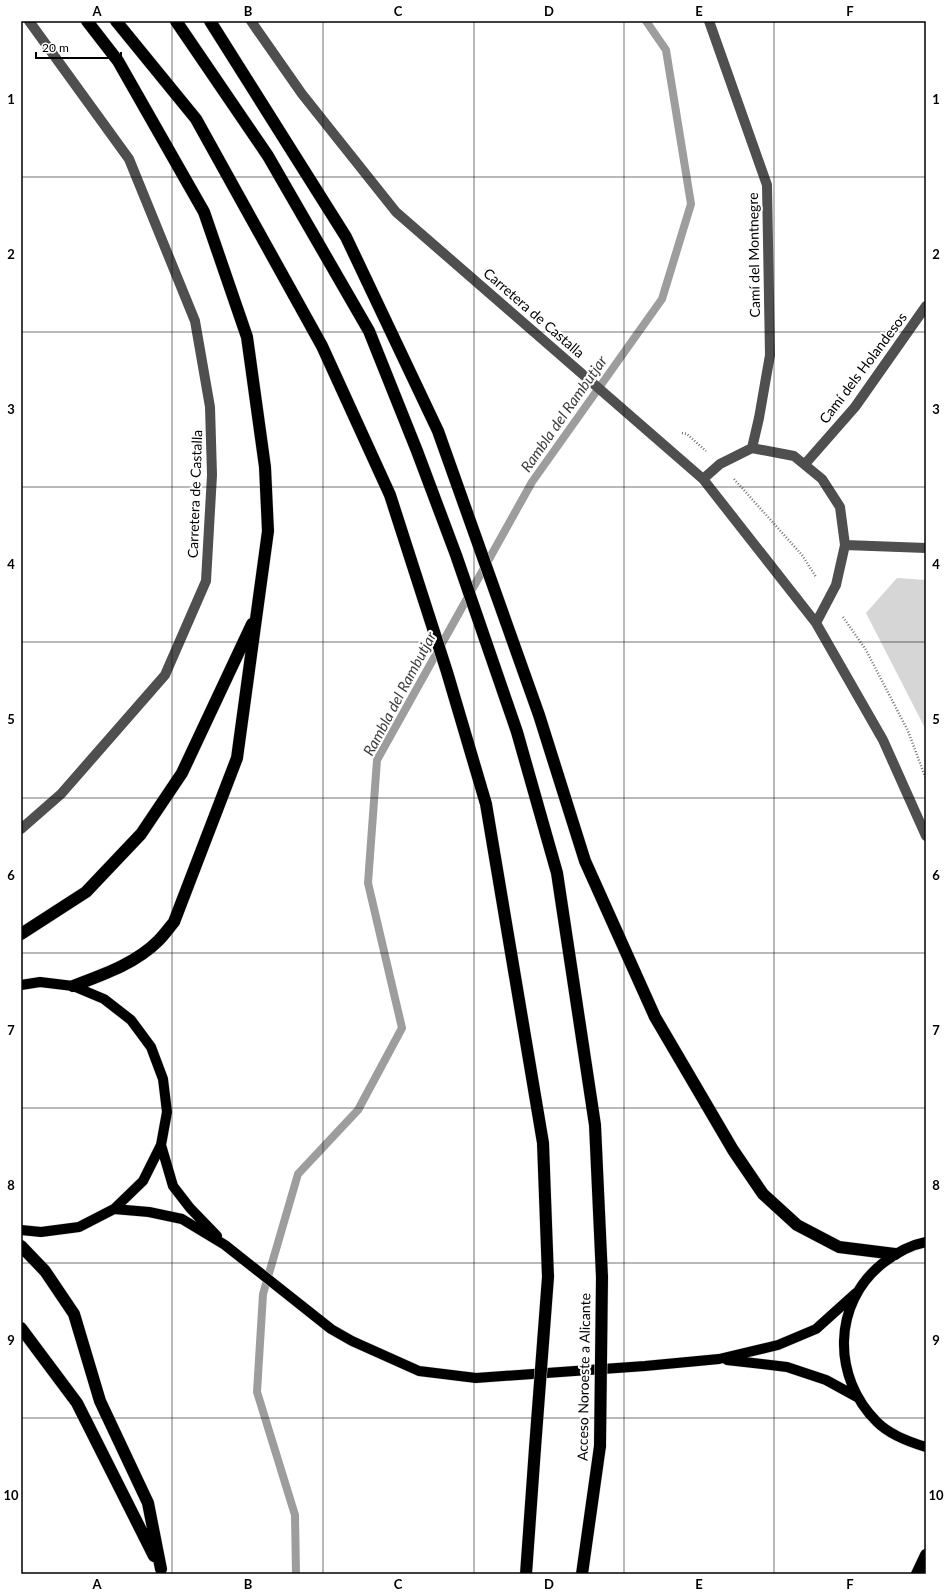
<svg xmlns="http://www.w3.org/2000/svg" width="947" height="1595" font-family="Lato,sans-serif">
	<rect width="100%" height="100%" fill="#fff"/>
	<path fill="#d6d6d6" d="M897,578L926,580V730L866,613Z"/>
	<g fill="none" stroke-linecap="round" stroke-linejoin="round">
		<path stroke="#9d9d9d" stroke-width="8" d="M296,1574L295,1515L257,1392L263,1294L298,1174L358,1110L402,1028L368,883L377,760L532,482L662,299L691,204L666,50L646,21"/>
		<defs>
			<path id="major" d="M21,985L40,982L73,986L104,999L131,1020L151,1047L163,1079L167,1112L161,1145L143,1181L114,1209L79,1227L41,1232L21,1230
				M161,1145L173,1186L190,1208L217,1236
				M114,1209L149,1212L182,1219L225,1245L331,1329L352,1341L419,1371L476,1378L645,1366L719,1359L778,1345L816,1329L856,1293
				M926,1242C910,1245 896,1253 883,1263C832,1303 832,1378 877,1422C890,1435 909,1442 926,1447
				M727,1360L787,1367L826,1380L857,1397"/>
			<path id="highway" d="M116,21L196,119L322,346L390,495L447,672L486,804L543,1143L548,1277
				M176,21L268,156L369,331L417,451L456,555L517,732L557,873L595,1125L602,1277
				M210,21L346,237L438,431L539,715L585,861L655,1017L733,1150L763,1194L797,1225L839,1247L895,1254
				M21,934L86,892L141,834L182,773L252,624
				M73,986C102,975 135,964 158,941C164,935 169,928 174,922L237,758L268,531L265,467L247,337L204,212L118,61L87,21
				M21,1246L45,1271L74,1314L100,1401L148,1503L161,1569
				M21,1328L77,1403L154,1556
				M526,1574L535,1448
				M582,1574L600,1446
				M917,1574L926,1555"/>
		</defs>
		<use href="#major" stroke="#dbdbdb" stroke-width="11"/>
		<use href="#highway" stroke="#dbdbdb" stroke-width="13"/>
		<path stroke="#717171" stroke-width="2.5" stroke-dasharray="1 2" stroke-linecap="butt" d="M682,433L687,434L706,451
			M734,479L802,555L816,577
			M843,617L866,650L908,731L926,779"/>
		<path stroke="#4f4f4f" stroke-width="10" d="M251,21L302,94L396,212L703,479L816,623L883,740L926,836
			M709,21L767,185L770,355L759,418L752,448
			M805,464L855,407L926,306
			M703,479L720,464L752,448L794,456L822,479L840,507L845,545L836,585L816,623
			M845,545L926,548
			M21,829L61,794L165,675L206,581L212,475L210,407L195,321L129,159L29,21"/>
		<use href="#major" stroke="#000" stroke-width="10"/>
		<use href="#highway" stroke="#000" stroke-width="12"/>
		<defs>
			<path id="highway-bridge" d="M600,1446L602,1277
				M535,1448L548,1277"/>
		</defs>
		<use href="#highway-bridge" stroke="#dbdbdb" stroke-width="13" stroke-linecap="butt"/>
		<use href="#highway-bridge" stroke="#000" stroke-width="12"/>
	</g>
	<path fill="none" stroke="#000" stroke-width="1" stroke-opacity="0.55" d="M172,21V1574M323,21V1574M474,21V1574M624,21V1574M774,21V1574M21,177H926M21,332H926M21,487H926M21,642H926M21,798H926M21,953H926M21,1108H926M21,1263H926M21,1418H926"/>
	<g text-anchor="middle" stroke-width="4" stroke-linejoin="round" paint-order="stroke">
		<g font-size="14" fill="#000" stroke="#fff">
			<text transform="translate(754 255) rotate(-91)" y="5">Camí del Montnegre</text>
			<text transform="translate(534 313) rotate(41)" y="5">Carretera de Castalla</text>
			<text transform="translate(863 368) rotate(-53)" y="5">Camí dels Holandesos</text>
			<text transform="translate(195 494) rotate(-88)" y="5">Carretera de Castalla</text>
			<text transform="translate(584 1377) rotate(-89)" y="5">Acceso Noroeste a Alicante</text>
		</g>
		<g font-size="15" font-style="italic" fill="#3e3e3e" stroke="#fff">
			<text transform="translate(564 414) rotate(-55)" y="5">Rambla del Rambutjar</text>
			<text transform="translate(400 694) rotate(-62)" y="5">Rambla del Rambutjar</text>
		</g>
	</g>
	<rect width="947" height="1595" fill="none" stroke="#ffffff" stroke-width="44"/>
	<path d="M36 52v6h85v-6" fill="none" stroke="#000000" stroke-width="2"/>
	<text x="42" y="52" font-size="12" fill="#000000" stroke="#ffffff" stroke-width="3" paint-order="stroke">20 m</text>
	<rect x="22" y="22" width="903" height="1551" fill="none" stroke="#000" stroke-width="1.5"/>
	<g font-size="13" text-anchor="middle" font-weight="bold" fill="#000">
		<text x="97" y="16">A</text>
		<text x="248" y="16">B</text>
		<text x="398" y="16">C</text>
		<text x="549" y="16">D</text>
		<text x="699" y="16">E</text>
		<text x="850" y="16">F</text>
		<text x="11" y="104">1</text>
		<text x="936" y="104">1</text>
		<text x="11" y="259">2</text>
		<text x="936" y="259">2</text>
		<text x="11" y="414">3</text>
		<text x="936" y="414">3</text>
		<text x="11" y="569">4</text>
		<text x="936" y="569">4</text>
		<text x="11" y="724">5</text>
		<text x="936" y="724">5</text>
		<text x="11" y="880">6</text>
		<text x="936" y="880">6</text>
		<text x="11" y="1035">7</text>
		<text x="936" y="1035">7</text>
		<text x="11" y="1190">8</text>
		<text x="936" y="1190">8</text>
		<text x="11" y="1345">9</text>
		<text x="936" y="1345">9</text>
		<text x="11" y="1500">10</text>
		<text x="936" y="1500">10</text>
		<text x="97" y="1589">A</text>
		<text x="248" y="1589">B</text>
		<text x="398" y="1589">C</text>
		<text x="549" y="1589">D</text>
		<text x="699" y="1589">E</text>
		<text x="850" y="1589">F</text>
	</g>
</svg>
